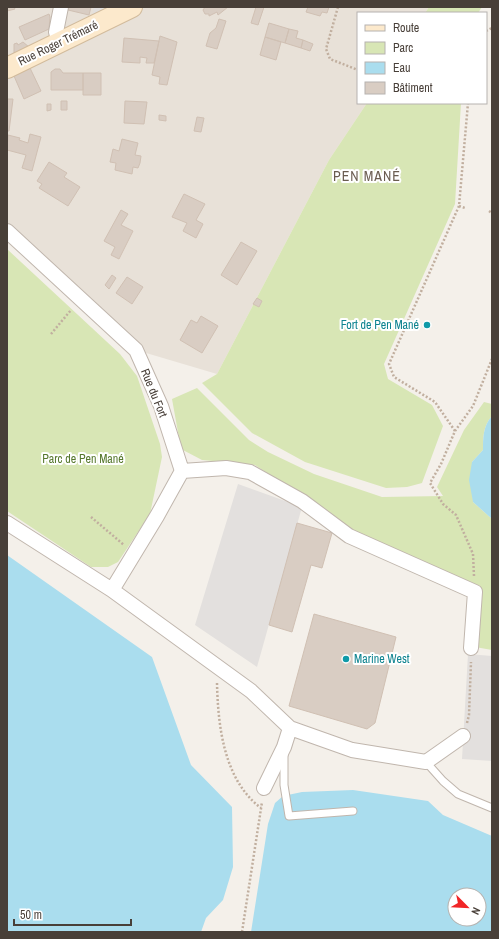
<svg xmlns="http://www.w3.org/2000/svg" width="499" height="939" font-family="'Archivo Narrow',sans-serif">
	<rect width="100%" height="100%" fill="#f4f0ea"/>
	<path fill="#e8e1d8" d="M7,7H429L425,13H358V103H367L329,160L217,374L136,350L7,231Z"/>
	<path fill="#d8e6b5" d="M429,7H482L478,13H425Z
		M367,103H461L455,204L384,364L388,379L432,405L443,426L422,483L407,487L386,488L305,462L252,433L202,383L217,374L329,160Z
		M7,249L120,354L137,376L160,444L162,457L150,514L118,562L108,567H91L7,511Z
		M197,388L249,440L268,452L314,474L382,497L443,496L437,487L464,430L484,402L492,404V416C483,426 483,438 483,450L472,462L473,502L492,519V650L475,647L480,586L343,528L305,498L255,465L202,460L181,449L172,399Z"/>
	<path fill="#e3e0de" d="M94,7H119L91,21Z
		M238,484L302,507L257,667L195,625Z
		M468,654L492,656V761L462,759Z"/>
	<path fill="#ade" fill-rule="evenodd" d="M492,416V519L473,502L469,480L472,462L483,450C483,438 483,426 492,416Z
		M7,555L152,657L191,765L232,807L233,867L223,900L206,918L201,932H7Z
		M353,790L428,801L443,815L492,836V932H251L268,824L275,803L283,796L302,792ZM455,895H479V919H455Z"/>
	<path fill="#d9cdc3" stroke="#d0c0b3" d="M7,7H14L15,9L7,11Z
		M69,7H91L89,15L68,10Z
		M205,7H228L218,15L217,12L209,16V14H205L203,10Z
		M256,7H264L258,25L251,23Z
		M308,7H329L327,13L322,12L320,16L306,12Z
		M49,14L50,17L49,29L25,40L19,27Z
		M219,19L226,21L217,49L206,46L210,33L216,28Z
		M269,23L289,29L285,43L265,37Z
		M289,29L298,31L296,38L303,40L301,48L285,43Z
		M160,36L177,42L167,85L159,84L160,77L152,75Z
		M265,37L281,42L276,60L260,55Z
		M124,38L159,41L154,63H146L147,58L140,57V63L122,62Z
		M303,40L313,44L310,51L301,48Z
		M23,42L29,47L14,54V44L17,43L18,45Z
		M30,68L41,91L24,99L14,76Z
		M55,69H60L63,73H83V90H51V72Z
		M83,73H101V95H83Z
		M7,99H13L9,131H7Z
		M61,101H67V110H61Z
		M125,101L147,102L144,124L124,123Z
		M47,104H51V110L47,111Z
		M159,115L166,116V121L159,120Z
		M197,117L204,118L201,132L194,131Z
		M30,134L41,137L32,171L22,168L26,155L7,150L8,135L20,138L19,140L28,143Z
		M122,139L138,143L135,155L141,156L140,163L138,168L133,167L132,174L115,170L116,163L110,162L113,149L119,151Z
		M49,162L67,173L64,177L80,187L68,206L39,188L42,184L37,181Z
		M184,194L205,204L196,220L203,224L196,238L183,231L187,223L172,217Z
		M121,210L128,214L121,225L133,231L119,259L111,255L115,247L104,241Z
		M241,242L257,251L237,285L221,275Z
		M112,275L116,278L109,289L105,285Z
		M127,277L143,287L132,304L116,293Z
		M257,298L262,301L259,307L253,304Z
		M201,316L218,326L202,353L180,340L191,320L197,323Z
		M297,523L332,533L322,568L311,565L292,632L269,625Z
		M314,614L396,637L375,723L367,729L289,706Z"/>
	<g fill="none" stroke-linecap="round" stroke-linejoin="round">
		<defs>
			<path id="lane" d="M284,753V785L289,816L353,811
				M426,762L443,781L458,794L492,808"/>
			<path id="street" d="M59,43L56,32L61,7
				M7,231L136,350L161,406L182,471L157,516L112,590
				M182,471L226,468L250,472L302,501L349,536L475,592L471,648
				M7,523L112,590L251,691L290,728L352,750L426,762L463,736
				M264,788L284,747L290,728"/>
			<path id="secondary" d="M7,68L132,7"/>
		</defs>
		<use href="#lane" stroke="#c0b6ad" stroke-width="9"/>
		<use href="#street" stroke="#c0b6ad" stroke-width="16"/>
		<use href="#secondary" stroke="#d2bb9c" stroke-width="22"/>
		<path stroke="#c1af9f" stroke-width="2.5" stroke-dasharray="2 2" stroke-linecap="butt" d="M338,7L326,49L330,59L358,70
			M486,31L492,28
			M459,206L465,208
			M489,211L492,213
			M51,334L71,310
			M455,431L435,402L394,377L389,364L459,206L468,103
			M91,517L124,545
			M474,576L473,554L456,515L443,504L430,483L441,464L455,431L473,406L492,359
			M217,683C218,727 224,780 261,808
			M467,723L469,715L471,662
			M242,932L262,802"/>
		<use href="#lane" stroke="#fff" stroke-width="7"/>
		<use href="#street" stroke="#fff" stroke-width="14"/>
		<use href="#secondary" stroke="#fce9cc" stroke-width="20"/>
	</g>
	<g fill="#0f9aa8" stroke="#fff" stroke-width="1.5">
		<circle cx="427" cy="325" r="4"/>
		<circle cx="346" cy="659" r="4"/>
	</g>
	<g text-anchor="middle" stroke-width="4" stroke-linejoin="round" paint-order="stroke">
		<g font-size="12" fill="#483f38" stroke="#fff">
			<text transform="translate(58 43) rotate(-26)" y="4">Rue Roger Trémaré</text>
			<text transform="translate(154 393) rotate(68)" y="4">Rue du Fort</text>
		</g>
		<g font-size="12" fill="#0d838f" stroke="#fff" text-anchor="end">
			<text x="419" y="329">Fort de Pen Mané</text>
			<text x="354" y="663" text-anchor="start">Marine West</text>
		</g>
		<g font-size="12" fill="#56782d" stroke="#fff">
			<text x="83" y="463">Parc de Pen Mané</text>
		</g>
		<g font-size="14" letter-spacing="1" fill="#6a5c50" stroke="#fff">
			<text x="367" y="181">PEN MANÉ</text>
		</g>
	</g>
	<rect width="499" height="939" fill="none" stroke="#483f38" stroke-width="16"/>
	<rect x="357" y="12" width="130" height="92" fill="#ffffff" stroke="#b6b2af"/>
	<rect x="365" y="25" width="20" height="6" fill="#fce9cc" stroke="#b6b2af"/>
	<text x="393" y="32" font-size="12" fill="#483f38">Route</text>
	<rect x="365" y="42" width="20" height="12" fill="#d8e6b5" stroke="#b6b2af"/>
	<text x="393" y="52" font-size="12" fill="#483f38">Parc</text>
	<rect x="365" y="62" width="20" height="12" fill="#aaddee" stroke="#b6b2af"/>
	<text x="393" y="72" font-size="12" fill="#483f38">Eau</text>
	<rect x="365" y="82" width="20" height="12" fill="#d9cdc3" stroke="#b6b2af"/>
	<text x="393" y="92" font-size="12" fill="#483f38">Bâtiment</text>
	<g transform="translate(467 907) rotate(114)"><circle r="19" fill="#ffffff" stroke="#b6b2af"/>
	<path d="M0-3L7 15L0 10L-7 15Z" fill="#f12527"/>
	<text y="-6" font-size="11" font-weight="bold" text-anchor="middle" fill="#483f38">N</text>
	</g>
	<path d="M14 919v6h117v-6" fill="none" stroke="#483f38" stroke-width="2"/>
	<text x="20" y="919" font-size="12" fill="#483f38" stroke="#ffffff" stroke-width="3" paint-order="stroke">50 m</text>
</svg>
